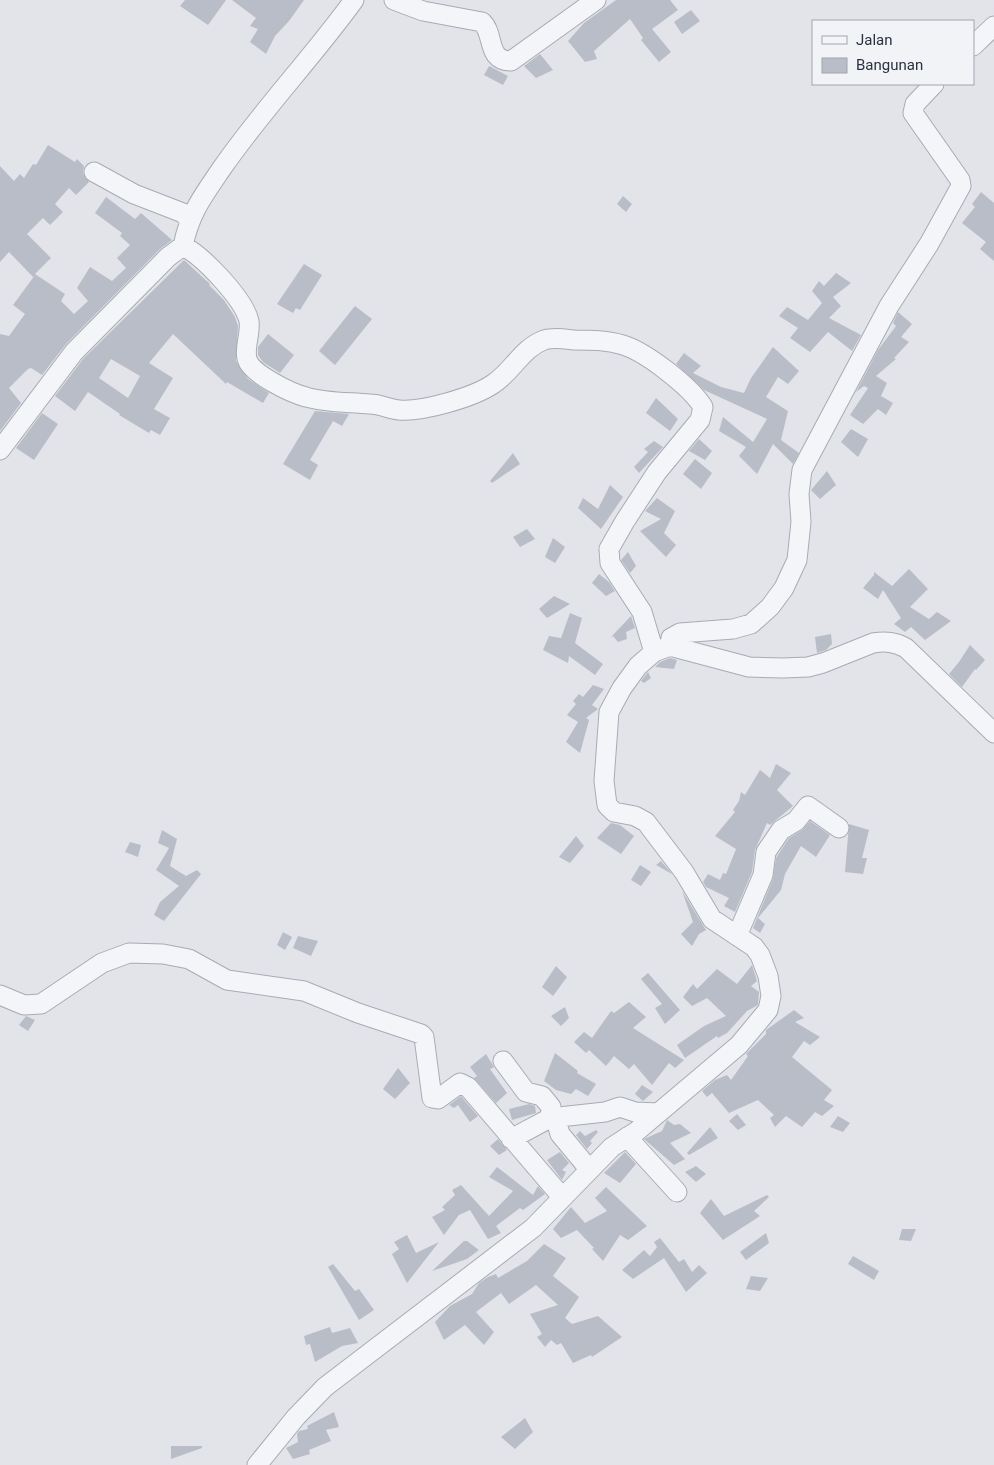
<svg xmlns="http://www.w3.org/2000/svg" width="994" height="1465" font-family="Roboto,sans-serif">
	<rect width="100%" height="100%" fill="#e2e4ea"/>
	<path fill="#b9bdc7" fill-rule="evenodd" d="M185,0H226L208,25L180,6Z
		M232,0H304L289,21L275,36L266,54L250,42L258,29L250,26L256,18Z
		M616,0H670L678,10L652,29L671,52L659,62L641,40L643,38L630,19L594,51L597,59L585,62L568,41L584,23Z
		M691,10L700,21L682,34L674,22Z
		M540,54L553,70L536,78L524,66Z
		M489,66L508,76L503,85L484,75Z
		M48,145L75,162L77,159L84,166L83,173L89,182L76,195L69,188L55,204L63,212L50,225L43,218L27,234L51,258L35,274L65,294L61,301L74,314L88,301L77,288L90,267L112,281L126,268L117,258L130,245L120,236L122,233L95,213L106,197L135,219L141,213L172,240L160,249L66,344L42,375L31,368L28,369L9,388L21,403L0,431V334L9,336L25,314L13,305L35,275L33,277L9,252L0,262V166L14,181L20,174L24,178L33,164L36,165Z
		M981,192L994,203V261L980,249L986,242L962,223L975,207L972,204Z
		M623,196L632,204L626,212L617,204Z
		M184,260L210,284L209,285L224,300L235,317L238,326L236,361L248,379L269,393L263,403L227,382L226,384L173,334L149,363L173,378L154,409L170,418L160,435L151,430L149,433L119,415L120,414L88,392L75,411L55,396L83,359ZM111,359L140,376L128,398L99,378Z
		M304,264L322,275L300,310L296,308L293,313L277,304Z
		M836,273L851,283L833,297L841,306L829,318L861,335L852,351L828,332L810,352L790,338L798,328L779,316L787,307L808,320L822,303L812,291L819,281L824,286Z
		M355,306L372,319L335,365L319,351Z
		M898,312L912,324L901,337L909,342L894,358L896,359L876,376L887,383L881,396L893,403L886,415L878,409L863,424L850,415L868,388L864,386L856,392L878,350L896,326L893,323Z
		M268,334L294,355L280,373L263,362L258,355V347Z
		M773,347L799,371L788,384L778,377L766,397L788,411L781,440L799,453L793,464L773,444L757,474L739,456L746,447L719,431L723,417L753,442L767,419L704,390L676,364L684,353L701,366L693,373L721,387L744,393L751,378Z
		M656,398L678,419L670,431L646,413Z
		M315,411L349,414L342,426L333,421L310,460L318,465L310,480L283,464Z
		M42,413L58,424L34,460L16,448Z
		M851,429L868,439L858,457L841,442Z
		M699,439L712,451L705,460L689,451Z
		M654,441L663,447L639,473L634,467L648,452L644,449Z
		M513,453L520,464L492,483L490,481Z
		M695,459L712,473L701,489L683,474Z
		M827,471L836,485L820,499L811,490Z
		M610,485L623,497L601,529L578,508L583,498L598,509Z
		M657,498L675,511L664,533L676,545L666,557L640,531L661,519L645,511Z
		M527,529L535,539L520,547L513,537Z
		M553,538L565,547L555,563L545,557Z
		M628,552L636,566L630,573L621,560Z
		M909,569L928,589L910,607L929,619L937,612L951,621L925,640L911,627L905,632L894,624L901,618L883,590L878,599L863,588L874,575V572L892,586Z
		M599,574L609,582L615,591L606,596L592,583Z
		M554,596L570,604L547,618L539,609Z
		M570,613L582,618L575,643L603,664L595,675L569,656L568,663L543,650L549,636L561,638Z
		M631,616L635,628L626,632L627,639L618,642L613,636L610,638Z
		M831,634L832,644L826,650L817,653L815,637Z
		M970,645L985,660L976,670L975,669L962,687L949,674L959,662Z
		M670,658L677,660L674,669L655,667L660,662Z
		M648,672L651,678L644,683L641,681Z
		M593,685L604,689L592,705L598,709L586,718L589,720L580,753L566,742L578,722L567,715L576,704L573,701L579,694L583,697Z
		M776,764L791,773L777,790L793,806L770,825L767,823L755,850L752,872L735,912L724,906L729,898L706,887L703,882L708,874L720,880L723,873L726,874L736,849L715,836L735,812L733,810L739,801L741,792L745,795L760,770L770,778Z
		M810,821L830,835L816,857L801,846L785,874L781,890L758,918L765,924L760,933L753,928L773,879L776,858L789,838L802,830Z
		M611,823L620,825L634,836L621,854L597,838Z
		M849,824L869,830L862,858H867L863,874L845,872Z
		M162,830L177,839L170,866L186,876L197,870L201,874L164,921L154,915L160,902L179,886L156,870L169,848L158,843Z
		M576,836L584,846L570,863L559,857Z
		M130,842L141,845L138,857L125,852Z
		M661,861L672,874L656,865Z
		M640,865L651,872L641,886L631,880Z
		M682,891L706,930L699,934L692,946L681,934L693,922Z
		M283,932L292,937L285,950L277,945Z
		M298,936L318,941L311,956L293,948Z
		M752,965L757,981L751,986L759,992L758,1005L747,1011L727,1033L718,1038L717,1036L685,1058L677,1045L704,1026L726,1016L707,998L692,1006L683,997L693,984L697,989L717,969L737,984Z
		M556,966L567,977L553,996L542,987Z
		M648,973L680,1010L665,1024L655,1008L662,1004L641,979Z
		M629,1002L646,1017L633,1028L684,1060L675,1068L669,1063L652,1085L634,1064L629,1069L614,1056L606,1066L589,1050L586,1053L574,1042L584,1032L592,1038L611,1011L614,1013Z
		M565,1007L569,1018L561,1026L551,1016Z
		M794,1010L804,1018L795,1022L820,1037L810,1045L804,1041L792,1057L832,1090L824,1100L834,1106L822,1116L815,1112L802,1127L786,1116L775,1127L770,1118L774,1115L758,1100L729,1113L712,1093L707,1097L702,1091L715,1080L727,1075L731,1080L748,1056L746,1054L766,1034V1030Z
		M26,1016L35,1020L28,1031L19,1025Z
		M555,1053L578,1071L577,1073L596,1084L588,1096L576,1089L571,1094L556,1090L544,1081Z
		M486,1054L494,1067L490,1069L507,1093L496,1103L474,1078L477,1076L470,1067Z
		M398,1068L410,1083L395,1099L383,1089Z
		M642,1085L653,1092L643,1101L635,1094Z
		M461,1096L478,1116L470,1122L458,1105L454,1108L449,1105Z
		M529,1104L535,1106L536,1113L512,1120L509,1109Z
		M737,1114L746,1125L738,1130L729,1121Z
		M838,1116L850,1123L843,1132L830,1127Z
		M667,1120L674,1125L680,1124L691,1133L670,1143L685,1159L674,1165L644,1139L662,1131Z
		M710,1127L718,1138L689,1155L687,1153Z
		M596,1130L598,1132L590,1141L592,1143L587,1149L576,1135L580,1131L585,1136Z
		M498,1139L507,1150L499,1155L490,1146Z
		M560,1152L569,1163L562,1170L566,1172L562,1180L547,1160Z
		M625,1152L636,1164L620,1183L604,1173Z
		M696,1166L706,1174L696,1182L685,1172Z
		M497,1167L533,1195L538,1186L545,1194L523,1210L520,1208L496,1226L501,1233L488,1239L470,1210L459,1215L444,1235L432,1217L445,1210L442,1207L455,1195L452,1190L461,1185L489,1216L513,1191L489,1177Z
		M606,1187L647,1226L628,1240L620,1235L603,1261L592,1249L594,1248L577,1230L561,1238L553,1229L571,1207L585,1223L607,1211L595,1198Z
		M767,1195L769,1197L754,1211L760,1216L723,1240L700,1213L711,1199L724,1216Z
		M902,1229H916L911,1241L899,1240Z
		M766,1233L769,1243L746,1260L740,1252Z
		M407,1235L416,1253L439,1242L407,1283L392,1254L399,1249L394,1242Z
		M660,1238L679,1262L684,1259L692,1272L699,1265L707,1273L686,1292L664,1258L633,1279L622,1270L644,1250L650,1256L657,1247L654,1242Z
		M464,1241H467L479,1250L467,1259L432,1271Z
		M544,1244L566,1258L553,1276L579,1297L565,1318L572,1324L598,1316L622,1337L592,1357L591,1355L573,1363L561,1343L557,1345L551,1340L545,1347L537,1337L542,1334L530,1314L558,1305L536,1285L509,1304L501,1293L476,1312L494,1332L484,1345L465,1325L444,1340L435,1322L450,1306L472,1294L479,1283L488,1277L496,1274L498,1278L527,1261Z
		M853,1256L879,1271L874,1280L848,1264Z
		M333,1264L355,1291L359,1289L374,1310L359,1320L328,1267Z
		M751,1276L768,1278L760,1291L746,1289Z
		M330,1327L332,1333L350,1328L358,1343L342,1346L315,1362L310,1344L306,1345L304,1336Z
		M334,1412L339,1427L326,1430L331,1441L309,1450L310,1454L293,1459L286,1448L298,1442L297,1434L299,1431L308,1429L307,1426Z
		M525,1418L533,1432L515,1449L501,1437Z
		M171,1446H202V1448L171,1459Z"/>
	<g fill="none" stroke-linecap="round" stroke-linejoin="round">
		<defs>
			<path id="minor" d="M394,0L423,11L482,22C495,34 486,61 511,61L596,0
				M973,46L994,26
				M94,172L134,194L183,213L189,219
				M183,246C190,212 203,196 222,168C263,109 312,58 354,0
				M0,450L74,352L168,257L183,246C203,256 244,299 249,321C251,333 244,347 247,359C251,374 291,393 306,397C326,403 349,402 370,404C380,404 389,409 399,410C423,412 474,397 493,384C512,372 522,348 544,340C554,337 565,339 574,340C591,340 607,340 623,345C646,352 691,387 703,407L700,420L657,472L625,521L609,549L610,563L642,612L654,652
				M670,646L671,638L680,633L733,629L751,624L770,607L784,588L797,560L801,522L799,494L802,470L889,306L929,244L961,186L960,180L913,113L915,104L934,84
				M737,936L763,875L766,852L781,830L796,821L808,806L839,828
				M0,995L24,1005L41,1004L102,963L129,953L163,954L189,959L227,980L304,991L358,1013L421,1034L424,1037L432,1098L438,1099L460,1083L468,1087L562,1197
				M503,1061L526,1092L542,1096L551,1107L550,1118L511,1139
				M555,1117L560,1134L589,1169
				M550,1118L605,1112L620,1107L635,1112L658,1113
				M627,1137L677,1192
				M257,1465L296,1417L325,1387L533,1228L612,1147L637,1131L739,1045L768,1010L771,996L768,976L760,955L754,947L712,919L684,872L646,822L635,816L614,812L607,805L604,781L609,712L622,688L638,666L654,652L670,646L749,667L783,668L808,667L823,663L873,643C886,641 895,642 906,648L994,733"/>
		</defs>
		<use href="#minor" stroke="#a7abb4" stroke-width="21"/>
		<use href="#minor" stroke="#f4f5f8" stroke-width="19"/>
	</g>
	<rect x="812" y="20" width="162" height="65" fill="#f1f3f7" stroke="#a1a5ae"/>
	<rect x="822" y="36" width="25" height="8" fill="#f4f5f8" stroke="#a1a5ae"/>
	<text x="856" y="45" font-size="15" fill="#2a3141">Jalan</text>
	<rect x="822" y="58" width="25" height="15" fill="#b9bdc7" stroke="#a1a5ae"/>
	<text x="856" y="70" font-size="15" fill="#2a3141">Bangunan</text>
</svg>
